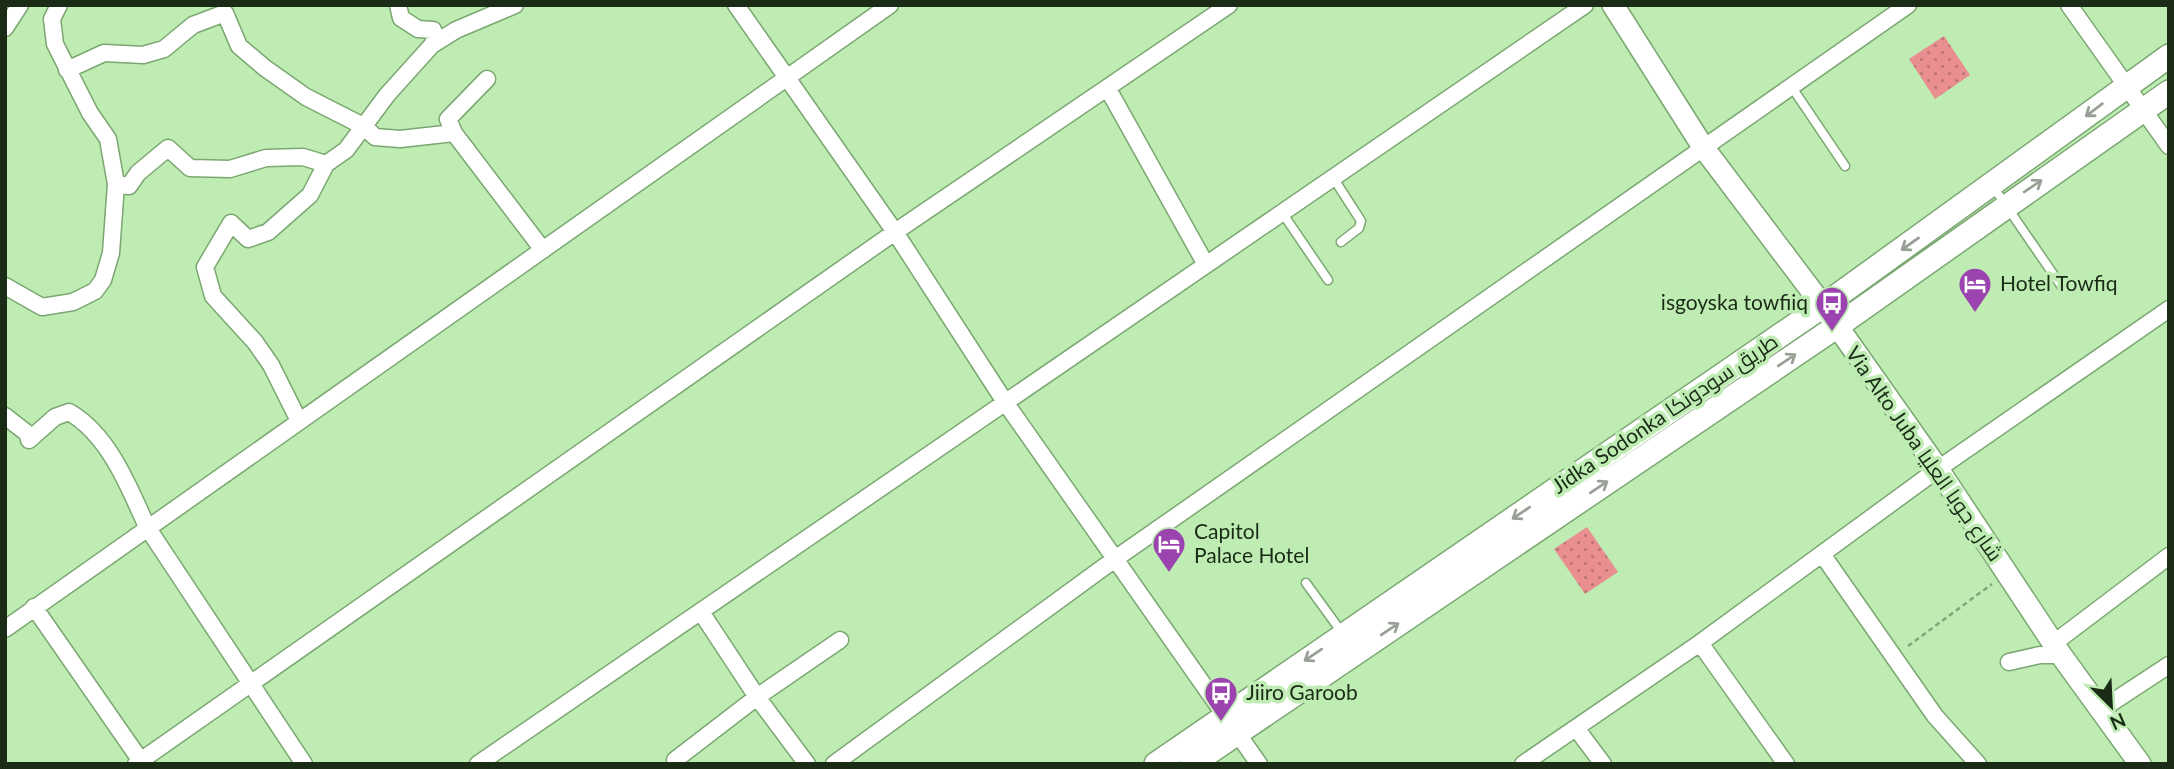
<svg xmlns="http://www.w3.org/2000/svg" width="2174" height="769" font-family="Lato,Cairo,sans-serif">
	<defs>
		<pattern id="park-dots" width="8" height="8" patternUnits="userSpaceOnUse" patternTransform="scale(1.75)"><rect width="8" height="8" fill="#e98f90"/><path d="M2 2h.1M6 6h.1" fill="none" stroke="#bc7575" stroke-width="1.8" stroke-linecap="round"/></pattern>
	</defs>
	<rect width="100%" height="100%" fill="#beecb3"/>
	<path fill="url(#park-dots)" d="M1944,36L1970,75L1935,99L1909,59Z
		M1587,527L1618,572L1585,594L1554,549Z"/>
	<g fill="none" stroke-linecap="round" stroke-linejoin="round">
		<defs>
			<path id="service" d="M1791,86L1845,166
				M1332,176L1361,221L1359,228L1341,242
				M1992,185L2062,287
				M1281,211L1328,280
				M1306,583L1343,634"/>
			<path id="minor" d="M398,5L401,18L418,29L433,30L436,37L432,45
				M736,5L895,232L1005,402L1259,764
				M2069,5L2169,146
				M5,28L20,5
				M67,70L104,53L143,55L164,49L193,25L225,13L239,46L265,68L306,97L365,127L375,137L400,139L454,133
				M487,79L448,119L454,133L543,250
				M1108,89L1205,263
				M116,184L129,186L138,173L168,148L190,168L230,169L266,158L303,157L326,164
				M5,286L42,307L73,302L95,291L103,280L111,253L116,184L108,139L90,113L55,44L52,19L59,5
				M5,416L28,434L29,440L55,417L69,412C109,435 129,487 147,527L304,764
				M299,421L271,365L255,342L213,296L205,267L231,223L248,239L268,232L310,195L326,164L346,150L387,95L432,45L456,30L515,5
				M1822,554L1935,716L1978,764
				M34,607L143,764
				M701,612L757,697L807,764
				M5,629L890,5
				M1700,643L1786,764
				M2054,643L2169,556
				M2009,662L2040,655H2061
				M2102,709L2169,665
				M1576,728L1603,764
				M675,760L757,697L840,640
				M136,764L895,232L1229,5
				M478,764L1585,5
				M834,764L1115,559L1908,5
				M1523,764L1700,643L1938,469L2169,309"/>
			<path id="tertiary" d="M1613,5L1703,147L1823,306L1938,469L2061,655L2140,764"/>
			<path id="secondary" d="M1156,764L1823,306L2169,56
				M1192,764L1836,327L2169,92"/>
		</defs>
		<use href="#service" stroke="#7ba771" stroke-width="11"/>
		<use href="#minor" stroke="#7ba771" stroke-width="19"/>
		<use href="#tertiary" stroke="#7ba771" stroke-width="24"/>
		<use href="#secondary" stroke="#7ba771" stroke-width="26"/>
		<path stroke="#81a579" stroke-width="2.5" stroke-dasharray="5 3.5" stroke-linecap="butt" d="M1908,646L1992,584"/>
		<use href="#service" stroke="#fff" stroke-width="8"/>
		<use href="#minor" stroke="#fff" stroke-width="16"/>
		<use href="#tertiary" stroke="#fff" stroke-width="21"/>
		<use href="#secondary" stroke="#fff" stroke-width="23"/>
	</g>
	<defs><path id="oneway-shaft" d="M-6 0H5M1.5-3L5.5 0L1.5 3" fill="none" stroke-width="1.6" stroke-linecap="round" stroke-linejoin="round" transform="scale(1.75)"/></defs>
	<g stroke="#98a096">
		<use href="#oneway-shaft" transform="translate(2094 110) rotate(143)"/>
		<use href="#oneway-shaft" transform="translate(2033 186) rotate(-34)"/>
		<use href="#oneway-shaft" transform="translate(1910 244) rotate(145)"/>
		<use href="#oneway-shaft" transform="translate(1787 360) rotate(-34)"/>
		<use href="#oneway-shaft" transform="translate(1599 487) rotate(-34)"/>
		<use href="#oneway-shaft" transform="translate(1521 513) rotate(146)"/>
		<use href="#oneway-shaft" transform="translate(1390 629) rotate(-34)"/>
		<use href="#oneway-shaft" transform="translate(1313 655) rotate(146)"/>
	</g>
	<defs>
		<symbol id="hotel-pin" viewBox="-11 -11 22 30"><path d="M0 17L-7.5 6A9.5 9.5 0 1 1 7.5 6Z" fill="#9b43af" stroke="#beecb3"/><path d="M-6-4.5h1.5V1H6V5H4.5V3h-9V5H-6ZM-4 0a1.8 1.8 0 1 1 3.6 0ZM.5 0V-2.5h3Q6-2.5 6 0Z" fill="#fff"/></symbol>
		<symbol id="bus-pin" viewBox="-11 -11 22 30"><path d="M0 17L-7.5 6A9.5 9.5 0 1 1 7.5 6Z" fill="#9b43af" stroke="#beecb3"/><path d="M-5-6H5V4H4V6H2V4H-2V6H-4V4H-5ZM-3.5-4V0h7V-4ZM-3.5 1.2v1.5H-2V1.2ZM2 1.2v1.5H3.5V1.2Z" fill="#fff"/></symbol>
	</defs>
	<g fill-rule="evenodd">
		<use href="#hotel-pin" x="1956" y="265" width="38" height="52"/>
		<use href="#bus-pin" x="1813" y="284" width="38" height="52"/>
		<use href="#hotel-pin" x="1150" y="525" width="38" height="52"/>
		<use href="#bus-pin" x="1202" y="674" width="38" height="52"/>
	</g>
	<g text-anchor="middle" stroke-width="7" stroke-linejoin="round" paint-order="stroke">
		<g font-size="21" fill="#1a2b16" stroke="#beecb3" text-anchor="start">
			<text x="2000" y="291">Hotel Towfiq</text>
			<text x="1808" y="310" text-anchor="end">isgoyska towfiiq</text>
			<text x="1194" y="539">Capitol<tspan x="1194" dy="24">Palace Hotel</tspan></text>
			<text x="1246" y="700">Jiiro Garoob</text>
		</g>
		<g font-size="21" fill="#1a2b16" stroke="#beecb3">
			<text transform="translate(1665 414) rotate(-34)" y="7">Jidka Sodonka طريق سودونكا</text>
			<text transform="translate(1924 454) rotate(55)" y="7">Via Alto Juba شارع جوبا العليا</text>
		</g>
	</g>
	<rect width="2174" height="769" fill="none" stroke="#1a2b16" stroke-width="14"/>
	<g transform="translate(2111 706) rotate(156)" stroke="#beecb3" stroke-width="5" paint-order="stroke">
	<path d="M0-5L12 26L0 18L-12 26Z" fill="#1a2b16"/>
	<text y="-10" font-size="19" font-weight="bold" text-anchor="middle" fill="#1a2b16">N</text>
	</g>
</svg>
